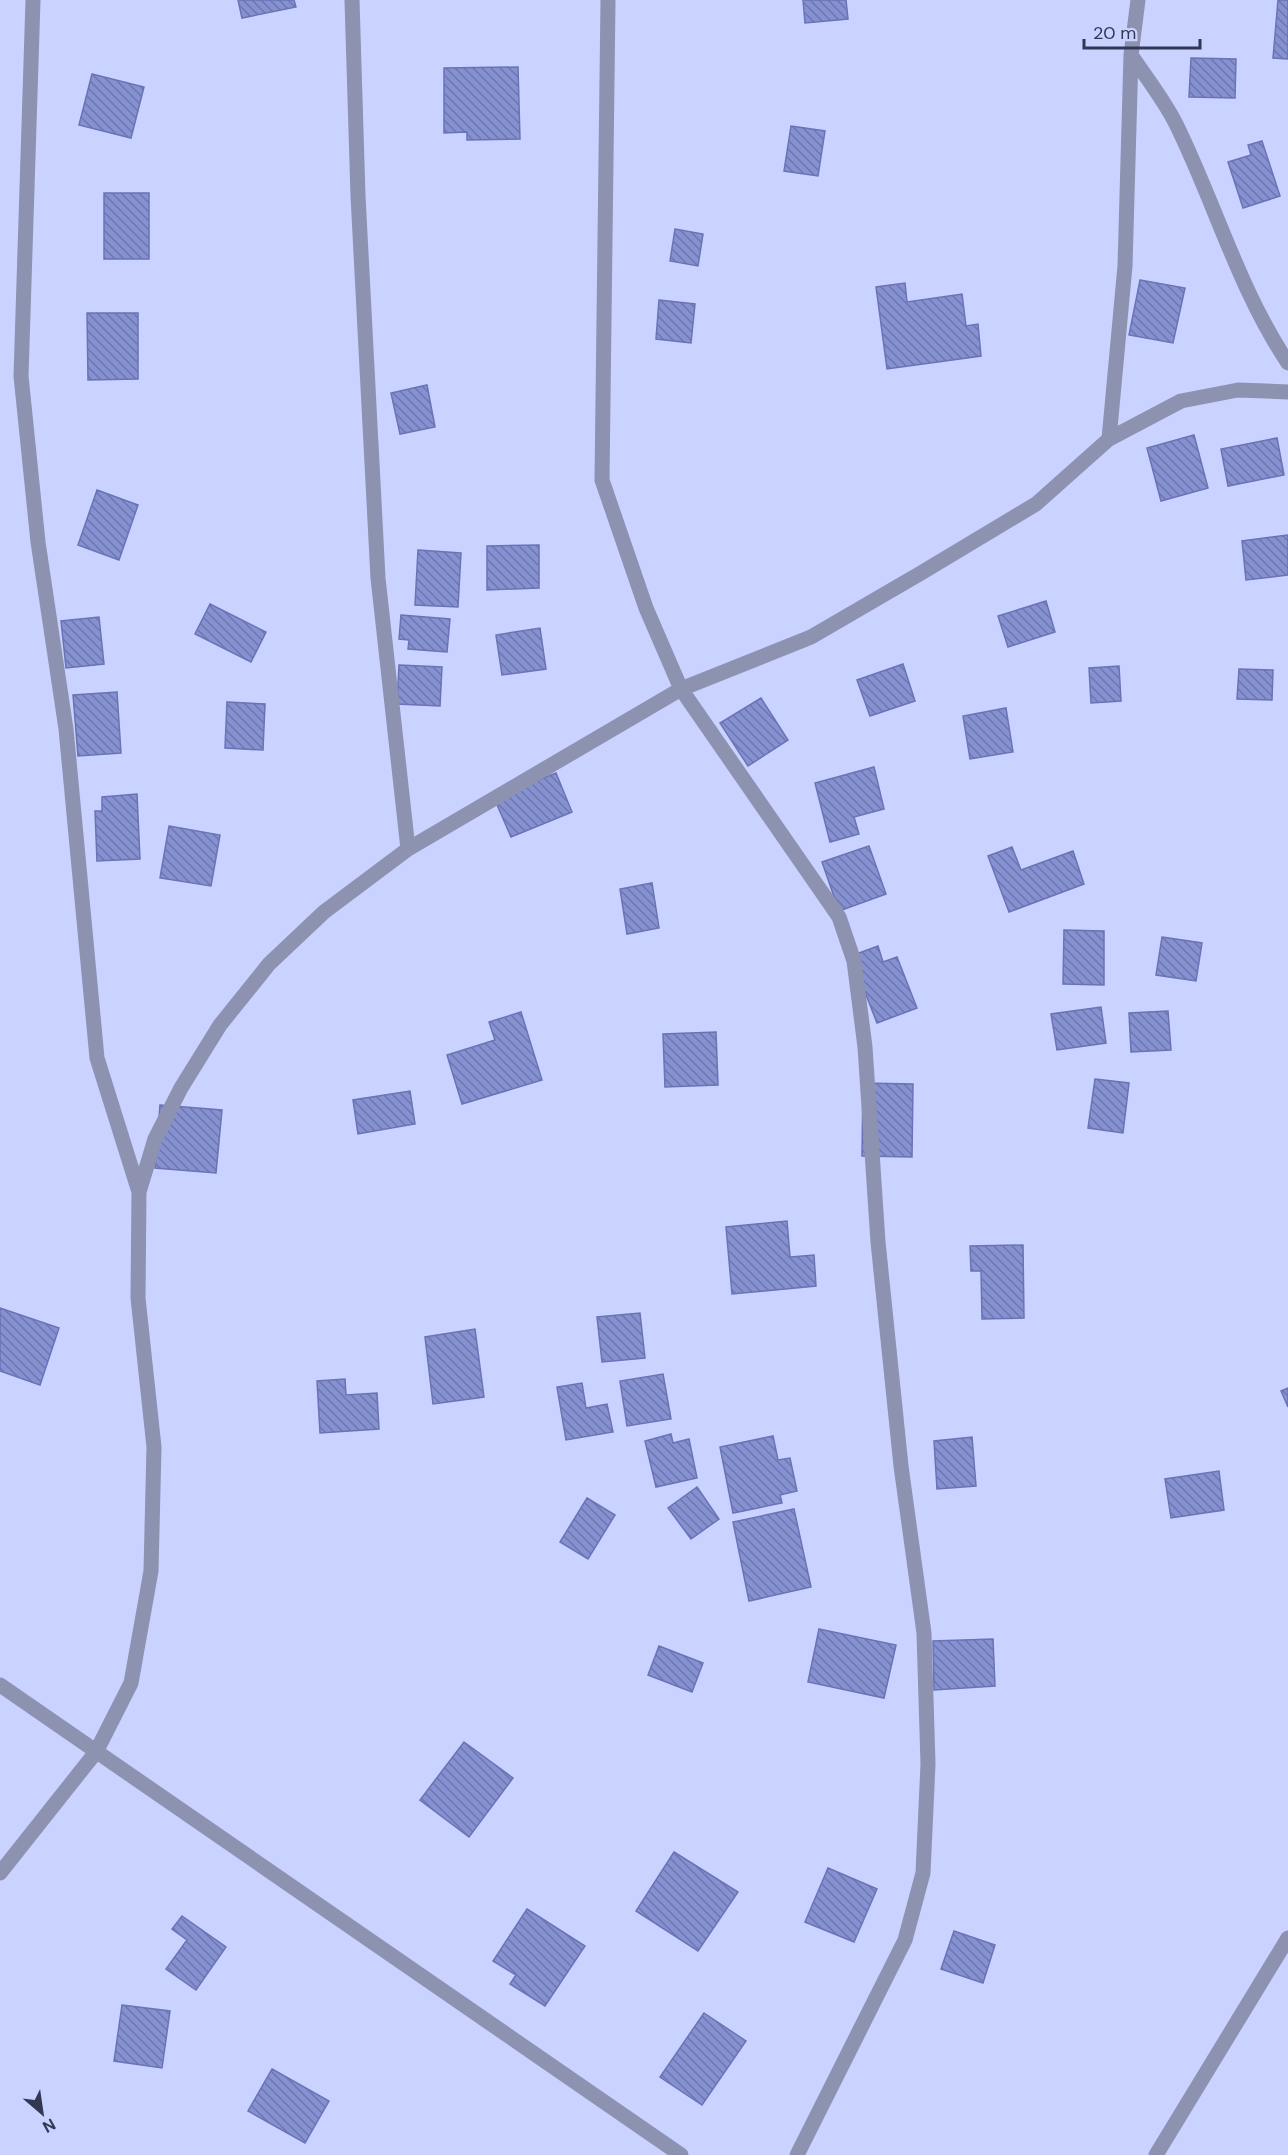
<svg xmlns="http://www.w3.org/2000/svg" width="1288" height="2155" font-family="'DM Sans',sans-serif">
	<defs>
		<pattern id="building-back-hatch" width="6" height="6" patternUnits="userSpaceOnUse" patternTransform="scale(1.5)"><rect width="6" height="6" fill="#8691d2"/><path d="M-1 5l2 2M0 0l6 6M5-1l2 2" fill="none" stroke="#6e77ad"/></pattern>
	</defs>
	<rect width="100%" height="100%" fill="#cad2ff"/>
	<path fill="url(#building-back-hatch)" stroke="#6973b6" stroke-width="1.5" d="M238,0H294L296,7L242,18Z
		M803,0H846L848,19L805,23Z
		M1278,0H1288V59L1273,58Z
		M1191,58L1236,59L1235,98L1189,97Z
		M518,67L520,139L467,140V132L444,133V68Z
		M92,74L144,87L131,138L79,125Z
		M791,126L825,131L818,176L784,171Z
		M1262,141L1280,196L1243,208L1228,162L1251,155L1248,145Z
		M104,193H149V259H104Z
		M675,229L703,234L698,266L670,261Z
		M1140,280L1185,288L1173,343L1129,335Z
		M905,283L907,302L962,294L966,326L978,324L981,356L887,369L876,287Z
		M659,300L695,304L691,343L656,339Z
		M87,313H138V379L88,380Z
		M427,385L435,427L400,434L391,393Z
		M1194,435L1208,488L1161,501L1147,448Z
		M1277,438L1284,475L1228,486L1221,449Z
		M97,490L138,505L119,560L78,545Z
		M1288,535V575L1246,580L1242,541Z
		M539,545V588L487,590V546Z
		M418,550L461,553L458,607L415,605Z
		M1046,601L1055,632L1008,647L998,616Z
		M210,604L266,632L251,662L195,634Z
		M401,615L450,619L447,652L408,649L409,640L399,639Z
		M99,617L104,664L66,668L61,621Z
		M540,628L546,669L502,675L496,635Z
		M903,664L915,701L870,716L857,680Z
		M399,665L442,667L440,706L397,704Z
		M1119,666L1121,701L1091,703L1089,668Z
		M1239,669L1273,670L1272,700L1237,699Z
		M117,692L121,753L78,756L73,695Z
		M761,698L788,740L748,766L720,723Z
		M227,702L265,704L263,750L225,748Z
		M1006,708L1013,752L970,759L963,716Z
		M874,767L884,809L854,817L859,834L830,842L815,783Z
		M556,773L572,812L511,837L494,798Z
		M137,794L140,859L97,861L95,811H102V797Z
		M169,826L220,835L211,886L160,878Z
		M869,846L886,894L839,911L822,862Z
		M1012,847L1021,870L1073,851L1084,884L1009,912L988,856Z
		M652,883L659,928L627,934L620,889Z
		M1064,930L1104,931V985L1063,984Z
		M1162,937L1202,943L1196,981L1156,975Z
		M878,946L883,962L897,957L917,1008L877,1023L851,956Z
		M1101,1007L1106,1043L1057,1050L1051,1014Z
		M1168,1011L1171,1050L1131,1052L1129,1013Z
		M521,1012L542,1080L462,1104L447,1055L495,1040L489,1022Z
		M716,1032L718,1085L665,1087L663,1034Z
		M1095,1079L1129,1083L1123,1133L1088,1128Z
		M863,1083L913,1084L912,1157L862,1156Z
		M410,1091L415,1124L358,1134L353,1100Z
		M160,1105L222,1110L216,1173L155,1168Z
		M787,1221L790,1257L814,1255L816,1286L732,1294L726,1227Z
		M1023,1245L1024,1318L982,1319L981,1271H971L970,1246Z
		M0,1308L59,1328L40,1385L0,1371Z
		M640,1313L645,1358L602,1362L597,1317Z
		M475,1329L484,1397L433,1404L425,1337Z
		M663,1374L671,1419L627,1426L620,1381Z
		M345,1379L346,1395L377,1393L379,1429L320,1433L317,1381Z
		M582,1383L586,1408L607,1404L613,1432L566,1440L557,1387Z
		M1288,1388V1407L1281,1391Z
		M671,1434L673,1443L689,1439L697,1478L656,1487L645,1441Z
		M773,1436L778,1460L790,1458L797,1491L780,1495L782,1503L733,1513L720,1447Z
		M972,1437L976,1486L937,1489L934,1441Z
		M1219,1471L1224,1510L1171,1518L1165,1479Z
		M697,1487L719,1519L691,1539L668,1508Z
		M587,1498L615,1515L588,1559L560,1542Z
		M794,1509L811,1587L749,1601L733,1522Z
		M819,1629L896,1645L884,1698L808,1682Z
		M993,1639L995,1686L934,1690L933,1641Z
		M659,1646L703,1663L692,1692L648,1675Z
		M464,1742L513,1778L469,1837L420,1800Z
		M674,1852L738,1892L698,1951L636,1911Z
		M828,1868L877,1889L854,1942L805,1922Z
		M527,1909L585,1946L545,2006L510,1984L516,1975L493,1961Z
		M182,1916L226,1947L196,1990L166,1969L187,1940L172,1929Z
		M954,1931L995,1945L983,1983L941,1969Z
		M122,2005L170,2011L162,2068L114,2061Z
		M704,2013L746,2041L702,2105L660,2077Z
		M272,2069L329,2101L305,2143L248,2111Z"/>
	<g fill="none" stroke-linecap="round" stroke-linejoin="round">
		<path stroke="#8c92af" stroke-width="15" d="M33,0L21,376L38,542L66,729L97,1058L139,1192
			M352,0L358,196L378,578L408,849
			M608,0L602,480L646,608L681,689L839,917L854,961L865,1047L878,1242L901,1466L924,1633L928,1764L923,1873L905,1940L797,2155
			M1131,55C1146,77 1164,100 1176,124C1215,203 1239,290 1288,363
			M1109,439L1125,266L1131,55L1138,0
			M0,1685L681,2155
			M0,1873L96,1752L131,1683L151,1571L154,1447L138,1298L139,1192L155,1139L181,1088L220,1025L269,964L324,912L408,849L681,689L811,637L921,573L1036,504L1109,439L1181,401L1238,390L1288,392
			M1156,2155L1288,1938"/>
	</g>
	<g transform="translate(42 2113) rotate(151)" stroke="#cad2ff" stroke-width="4.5" paint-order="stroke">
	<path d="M0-4.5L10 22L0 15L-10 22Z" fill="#323754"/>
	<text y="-9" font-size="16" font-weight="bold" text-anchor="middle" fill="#323754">N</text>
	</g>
	<path d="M1084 39v9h116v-9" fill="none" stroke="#323754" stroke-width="3"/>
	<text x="1093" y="39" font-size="18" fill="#323754" stroke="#cad2ff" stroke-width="4.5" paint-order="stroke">20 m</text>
</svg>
